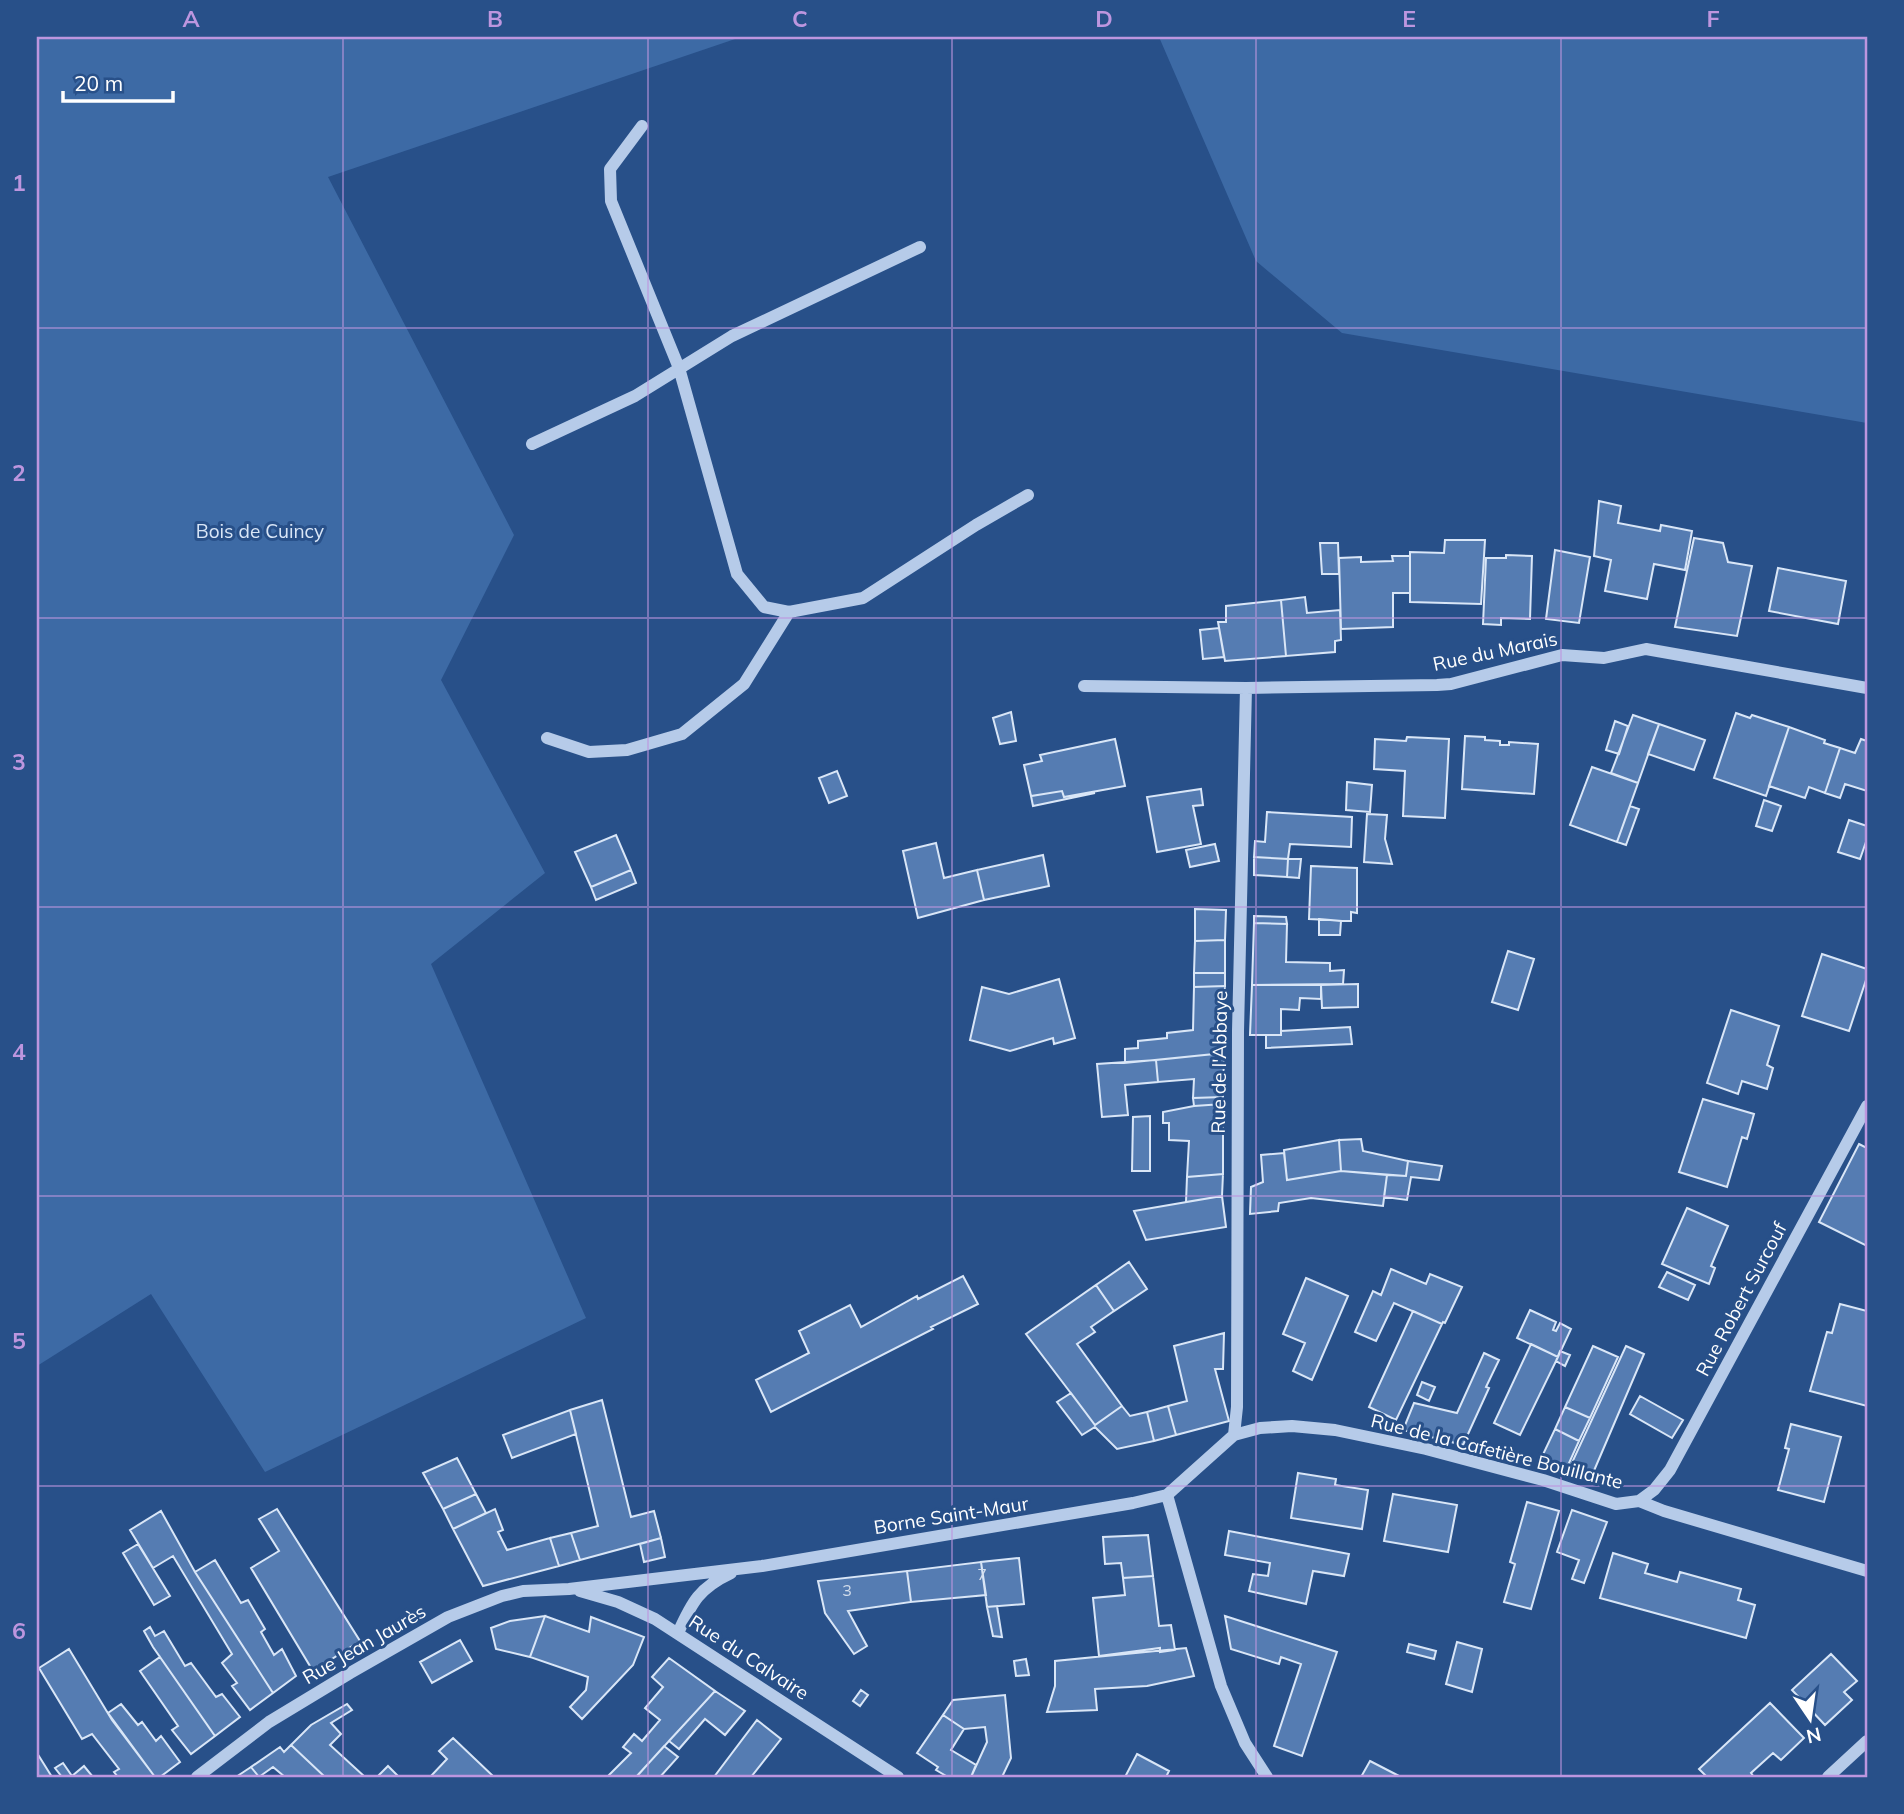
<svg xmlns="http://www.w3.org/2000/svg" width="1904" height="1814" font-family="Mulish,sans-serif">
	<rect width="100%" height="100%" fill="#285089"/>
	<path fill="#3d6aa5" d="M37,37H741L328,177L514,535L441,680L545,873L431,964L586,1318L265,1472L151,1294L37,1366Z
		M1159,37H1867V423L1342,333L1256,261Z"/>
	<path fill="#557cb2" stroke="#d9e6f7" stroke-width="2" d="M1599,501L1621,506L1618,523L1660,531L1661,525L1692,531L1685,570L1654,564L1647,599L1605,591L1611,560L1594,556Z
		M1694,538L1723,543L1728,562L1752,566L1737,636L1675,627Z
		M1445,540H1485L1481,604L1410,602V552L1444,553Z
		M1320,543H1338L1339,574H1322Z
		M1555,550L1590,557L1579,623L1546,619Z
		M1506,555L1532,556L1530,619L1501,618V625L1483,624L1486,558H1506Z
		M1392,556H1410V593H1393V627L1341,629L1339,558L1361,557V562L1393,561Z
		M1778,568L1846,581L1838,624L1769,611Z
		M1305,597L1307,613L1340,610L1341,640L1335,641V652L1286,656L1281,600Z
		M1281,600L1286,656L1225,661L1218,622H1226V606Z
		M1219,628L1224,657L1203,659L1200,630Z
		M1011,712L1016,741L1000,744L993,718Z
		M1736,713L1750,718L1752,715L1789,727L1766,796L1714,778Z
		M1633,715L1659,724L1638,783L1611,773Z
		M1615,721L1628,726L1619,754L1606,750Z
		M1659,724L1705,740L1694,770L1648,754Z
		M1789,727L1825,740L1824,743L1840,748L1825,793L1809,787L1805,798L1769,786Z
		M1465,736L1485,737V740L1500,741V745H1509V742L1538,744L1534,794L1462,789Z
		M1407,737L1449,739L1445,818L1403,816L1405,771L1374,769L1375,739L1406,741Z
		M1115,739L1125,786L1064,797L1062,791L1031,796L1024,765L1042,761L1040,755Z
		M1861,739L1867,741V791L1845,784L1840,798L1825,793L1840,748L1855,753Z
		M1592,767L1638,783L1617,842L1570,825Z
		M837,771L847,796L829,803L819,778Z
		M1347,782L1372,785L1370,812L1346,810Z
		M1201,789L1203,805L1193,806L1201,844L1157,852L1147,797Z
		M1062,791L1064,797L1095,793L1033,806L1031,796Z
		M1764,800L1781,806L1772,831L1756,826Z
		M1630,806L1639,809L1626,845L1617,842Z
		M1267,812L1352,817L1351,847L1290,844L1288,859L1254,857L1255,841L1265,842Z
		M1367,814L1387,815L1385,839L1392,864L1364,862Z
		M1849,820L1867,826V839L1860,859L1838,852Z
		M616,835L631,870L591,887L575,852Z
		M936,843L944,878L977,870L984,900L918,918L903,851Z
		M1215,844L1219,861L1190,867L1186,850Z
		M1043,855L1049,886L984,900L977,870Z
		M1254,857L1288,859L1287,877L1254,875Z
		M1288,859H1301L1299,878L1287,877Z
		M1311,866L1357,868V913L1351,912V921L1309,919Z
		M631,870L636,883L596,900L591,887Z
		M1195,909L1226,910L1225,940L1195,941Z
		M1254,916L1286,917L1287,924L1254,923Z
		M1319,919L1341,921L1340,935H1319Z
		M1254,923L1287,924L1286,962L1330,963V971L1344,970L1343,984L1252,985Z
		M1225,940V973H1194L1195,941Z
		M1508,951L1534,959L1518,1010L1492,1002Z
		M1822,954L1867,969V977L1849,1031L1802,1016Z
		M1194,973H1225V986L1194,987Z
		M1059,979L1075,1038L1054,1044L1053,1038L1010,1051L970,1040L982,987L1009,994Z
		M1358,984V1007L1322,1008L1321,985Z
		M1252,985H1321V999L1300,998L1299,1010L1281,1009V1035H1250Z
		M1225,986L1224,1053L1125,1063V1049L1138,1048V1041L1167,1038V1033L1193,1030L1194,987Z
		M1731,1010L1779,1026L1767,1065L1773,1068L1767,1089L1742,1081L1738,1094L1707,1083Z
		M1350,1027L1352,1044L1266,1048V1035H1281V1031Z
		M1224,1053L1223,1097L1193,1098L1194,1079L1158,1082L1156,1060Z
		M1156,1060L1158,1082L1125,1085L1128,1115L1102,1117L1097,1064Z
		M1223,1097V1104L1194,1106L1193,1098Z
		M1703,1099L1754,1114L1747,1139L1742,1137L1727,1187L1679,1172Z
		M1223,1104V1174L1187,1177L1189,1141L1169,1140V1123H1163V1112L1194,1106Z
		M1150,1116V1171H1132L1133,1117Z
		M1361,1139L1363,1151L1408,1161L1406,1176L1341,1171L1339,1140Z
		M1339,1140L1341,1171L1287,1180L1284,1150Z
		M1859,1144L1867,1148V1246L1819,1222Z
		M1284,1153L1287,1180L1341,1171L1387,1175L1383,1206L1311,1198L1279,1203L1278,1211L1250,1214L1251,1187L1263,1182L1261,1155Z
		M1408,1161L1442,1166L1439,1180L1411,1177L1407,1200L1384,1197L1387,1175L1406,1176Z
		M1223,1174L1222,1196L1186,1202L1187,1177Z
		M1222,1196L1226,1227L1146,1240L1134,1211Z
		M1687,1208L1728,1226L1711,1266L1715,1268L1709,1284L1662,1264Z
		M1129,1262L1147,1289L1114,1311L1096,1285Z
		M1391,1269L1426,1284L1430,1274L1462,1287L1445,1323L1443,1322L1442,1324L1394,1303L1376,1341L1355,1332L1373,1291L1381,1295Z
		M1667,1272L1695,1285L1688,1300L1659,1287Z
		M963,1276L978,1304L931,1327L933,1329L771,1412L756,1380L809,1353L799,1331L850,1305L861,1327L917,1296L918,1299Z
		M1306,1278L1348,1296L1312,1380L1293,1371L1305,1343L1283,1334Z
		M1096,1285L1114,1311L1091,1327L1095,1332L1077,1344L1122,1406L1095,1425L1026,1334Z
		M1840,1304L1867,1311V1406L1810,1391L1827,1332L1832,1333Z
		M1530,1310L1556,1322L1553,1330L1556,1331L1560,1323L1571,1329L1558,1357L1517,1338Z
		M1413,1311L1442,1324L1396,1420L1369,1407Z
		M1224,1333L1223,1369H1215L1229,1421L1176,1435L1168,1406L1187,1401L1174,1346Z
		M1531,1344L1558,1357L1520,1435L1494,1423Z
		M1593,1346L1618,1357L1590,1418L1565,1407Z
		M1626,1346L1644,1354L1590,1480L1569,1469Z
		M1560,1351L1570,1355L1565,1366L1556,1361Z
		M1484,1353L1499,1360L1486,1387L1489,1388L1463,1445L1403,1430L1414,1403L1457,1413Z
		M1422,1382L1435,1387L1429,1401L1417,1395Z
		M1071,1393L1095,1425L1122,1406L1130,1416L1147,1412L1154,1441L1117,1449L1095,1427L1082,1435L1057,1402Z
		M1640,1396L1683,1420L1672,1438L1630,1414Z
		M602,1400L631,1517L654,1511L661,1538L580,1560L571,1533L598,1526L570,1410Z
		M1168,1406L1176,1435L1154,1441L1147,1412Z
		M1565,1407L1590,1418L1579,1441L1555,1429Z
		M570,1410L576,1434L512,1458L503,1435Z
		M1791,1424L1841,1437L1824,1502L1778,1490L1789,1449L1785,1448Z
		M1555,1429L1579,1441L1565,1472L1538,1465Z
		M457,1458L476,1494L443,1509L423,1473Z
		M1298,1473L1336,1479L1335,1485L1368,1490L1362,1529L1291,1518Z
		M476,1494L486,1513L453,1529L443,1509Z
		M1393,1494L1457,1505L1448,1552L1384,1541Z
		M1527,1502L1559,1511L1531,1609L1504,1602L1515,1564L1510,1562Z
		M277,1509L360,1641L313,1671L251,1568L279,1551L259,1519Z
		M495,1509L503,1530L498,1532L507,1550L550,1538L559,1566L483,1586L453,1529Z
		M1572,1510L1607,1522L1584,1583L1572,1579L1579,1560L1557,1552Z
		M161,1511L195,1572L273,1693L250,1710L232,1686L237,1683L222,1663L232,1654L173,1556L153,1568L130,1530Z
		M1229,1531L1349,1554L1344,1576L1313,1571L1306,1604L1249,1591L1253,1574L1268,1576L1270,1563L1225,1555Z
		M571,1533L580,1560L559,1566L550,1538Z
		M1148,1535L1153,1576L1123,1578L1121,1563L1105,1564L1103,1537Z
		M661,1538L665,1557L644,1562L640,1544Z
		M138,1544L170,1596L154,1605L123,1553Z
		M1613,1553L1648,1564L1645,1573L1677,1582L1680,1572L1741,1589L1738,1600L1755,1605L1746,1638L1600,1598Z
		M1019,1558L1024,1604L987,1607L981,1562Z
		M215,1560L241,1603L248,1600L265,1629L261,1632L274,1655L282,1649L296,1676L273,1693L195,1572Z
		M981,1562L986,1595L911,1602L907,1571Z
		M907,1571L911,1602L848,1611L867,1646L854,1654L825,1613L818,1581Z
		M1153,1576L1159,1626L1171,1625L1175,1650L1160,1652V1648L1099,1656L1093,1598L1125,1595L1123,1578Z
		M997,1606L1002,1637L993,1636L987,1607Z
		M545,1616L589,1632L591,1617L644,1637L633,1665L582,1719L570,1707L586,1690L588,1677L530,1657Z
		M545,1616L530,1657L496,1649L491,1628L510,1621Z
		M1225,1616L1337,1652L1302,1756L1274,1746L1301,1664L1281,1657L1279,1664L1231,1649Z
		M150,1627L155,1636L164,1631L185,1666L191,1663L216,1697L222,1694L240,1717L215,1736L153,1647L144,1631Z
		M460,1640L472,1661L432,1683L420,1662Z
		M1457,1642L1482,1649L1472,1692L1446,1684Z
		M1409,1644L1436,1651L1434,1659L1407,1652Z
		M1186,1648L1194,1676L1147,1686L1095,1689L1097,1710L1047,1712L1055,1686V1661Z
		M69,1649L112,1720L155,1777H118L114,1772L119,1769L92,1734L82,1739L39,1668Z
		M1831,1654L1857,1681L1844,1692L1852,1700L1825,1725L1792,1690Z
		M160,1657L215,1736L191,1754L172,1730L178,1726L140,1671Z
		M669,1658L715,1691L636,1777H607L631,1753L623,1747L634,1734L642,1741L660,1720L645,1708L663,1687L652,1677Z
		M1026,1659L1029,1675L1016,1676L1014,1661Z
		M861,1690L868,1695L860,1706L853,1701Z
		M715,1691L745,1711L725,1735L705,1719L679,1749L669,1741Z
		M1005,1695L1011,1758L1002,1777H971L987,1742L985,1727L964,1729L943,1715L953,1700Z
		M1770,1703L1804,1738L1781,1760L1773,1753L1751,1773L1754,1777H1707L1699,1769Z
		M121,1704L138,1725L142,1722L156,1741L161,1736L180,1762L160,1777H155L108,1713Z
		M347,1704L352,1710L331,1723L341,1734L330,1745L365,1777H325L291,1745L311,1725Z
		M943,1715L964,1729L951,1750L976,1765L971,1777H948L936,1770L938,1767L917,1753Z
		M757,1720L781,1739L751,1777H714Z
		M453,1738L494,1777H430L447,1759L439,1751Z
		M291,1745L325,1777H285L273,1767L259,1777L251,1767L280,1747L284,1752Z
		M664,1746L678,1757L660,1777H641L638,1775Z
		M37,1753L52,1777H37Z
		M1137,1754L1169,1771L1166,1777H1125Z
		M1370,1761L1401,1777H1361Z
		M63,1763L72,1776L84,1766L93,1777H62L55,1768Z
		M388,1766L399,1777H377Z
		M251,1767L259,1777H236Z"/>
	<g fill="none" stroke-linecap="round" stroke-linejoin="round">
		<path stroke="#b6cbe9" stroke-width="12" d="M642,126L610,169L611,201L679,368L737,574L764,607L789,612L863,598L976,525L1028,495
			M532,444L635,396L732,336L920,247
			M1084,686L1246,688L1437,685L1451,684L1562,655L1604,658L1646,649L1867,688
			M547,738L589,752L627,750L682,734L744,684L789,612
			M1234,1435L1237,1407L1238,1031L1246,688
			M1167,1495L1221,1686L1245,1743L1267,1777
			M1639,1501L1654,1490L1670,1470L1867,1106
			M580,1591L618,1602L655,1619L898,1777
			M678,1633C692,1602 699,1588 731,1573
			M197,1777L269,1722L350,1673L448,1617L502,1596L523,1591L569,1589L762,1566L1133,1503L1167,1495L1234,1435L1260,1428L1292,1426L1335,1430L1426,1449L1543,1480L1616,1504L1639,1501L1664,1511L1867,1571
			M1828,1777L1867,1741"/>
	</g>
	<path fill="none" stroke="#bd96df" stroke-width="2" stroke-opacity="0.55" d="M343,37V1777M648,37V1777M952,37V1777M1256,37V1777M1561,37V1777M37,328H1867M37,618H1867M37,907H1867M37,1196H1867M37,1486H1867"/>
	<g text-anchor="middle" stroke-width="6" stroke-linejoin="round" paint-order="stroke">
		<g font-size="16" fill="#d4deec">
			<text x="982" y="1580">7</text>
			<text x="847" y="1596">3</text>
		</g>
		<g font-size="19" fill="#d9e6f7" stroke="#285089">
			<text x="260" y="538">Bois de Cuincy</text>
		</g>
		<g font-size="19" fill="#fff" stroke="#285089">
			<text transform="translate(1495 651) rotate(-12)" y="7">Rue du Marais</text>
			<text transform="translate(1219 1062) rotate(-89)" y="7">Rue de l'Abbaye</text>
			<text transform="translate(1741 1299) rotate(-62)" y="7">Rue Robert Surcouf</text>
			<text transform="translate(1497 1451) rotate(14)" y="7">Rue de la Cafetière Bouillante</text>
			<text transform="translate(951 1515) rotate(-9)" y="7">Borne Saint-Maur</text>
			<text transform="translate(364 1644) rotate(-30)" y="7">Rue Jean Jaurès</text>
			<text transform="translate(749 1657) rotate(33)" y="7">Rue du Calvaire</text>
		</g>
	</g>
	<rect width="1904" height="1814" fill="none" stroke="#285089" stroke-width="77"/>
	<g transform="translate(1810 1719) rotate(167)" stroke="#285089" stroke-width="5" paint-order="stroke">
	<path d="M0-5L12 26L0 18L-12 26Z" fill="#ffffff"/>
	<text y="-10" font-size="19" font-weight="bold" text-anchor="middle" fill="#ffffff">N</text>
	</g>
	<path d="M63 91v10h110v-10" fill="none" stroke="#ffffff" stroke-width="3.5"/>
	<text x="74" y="91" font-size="21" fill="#ffffff" stroke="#285089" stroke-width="5" paint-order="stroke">20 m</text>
	<rect x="38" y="38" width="1828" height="1738" fill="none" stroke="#bd96df" stroke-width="2.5"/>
	<g font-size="23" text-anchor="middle" font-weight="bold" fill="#bd96df">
		<text x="191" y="27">A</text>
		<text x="495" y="27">B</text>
		<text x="800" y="27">C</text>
		<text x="1104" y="27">D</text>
		<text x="1409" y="27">E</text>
		<text x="1713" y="27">F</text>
		<text x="19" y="191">1</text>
		<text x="19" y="481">2</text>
		<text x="19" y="770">3</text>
		<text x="19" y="1060">4</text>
		<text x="19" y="1349">5</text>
		<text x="19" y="1639">6</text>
	</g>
</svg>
